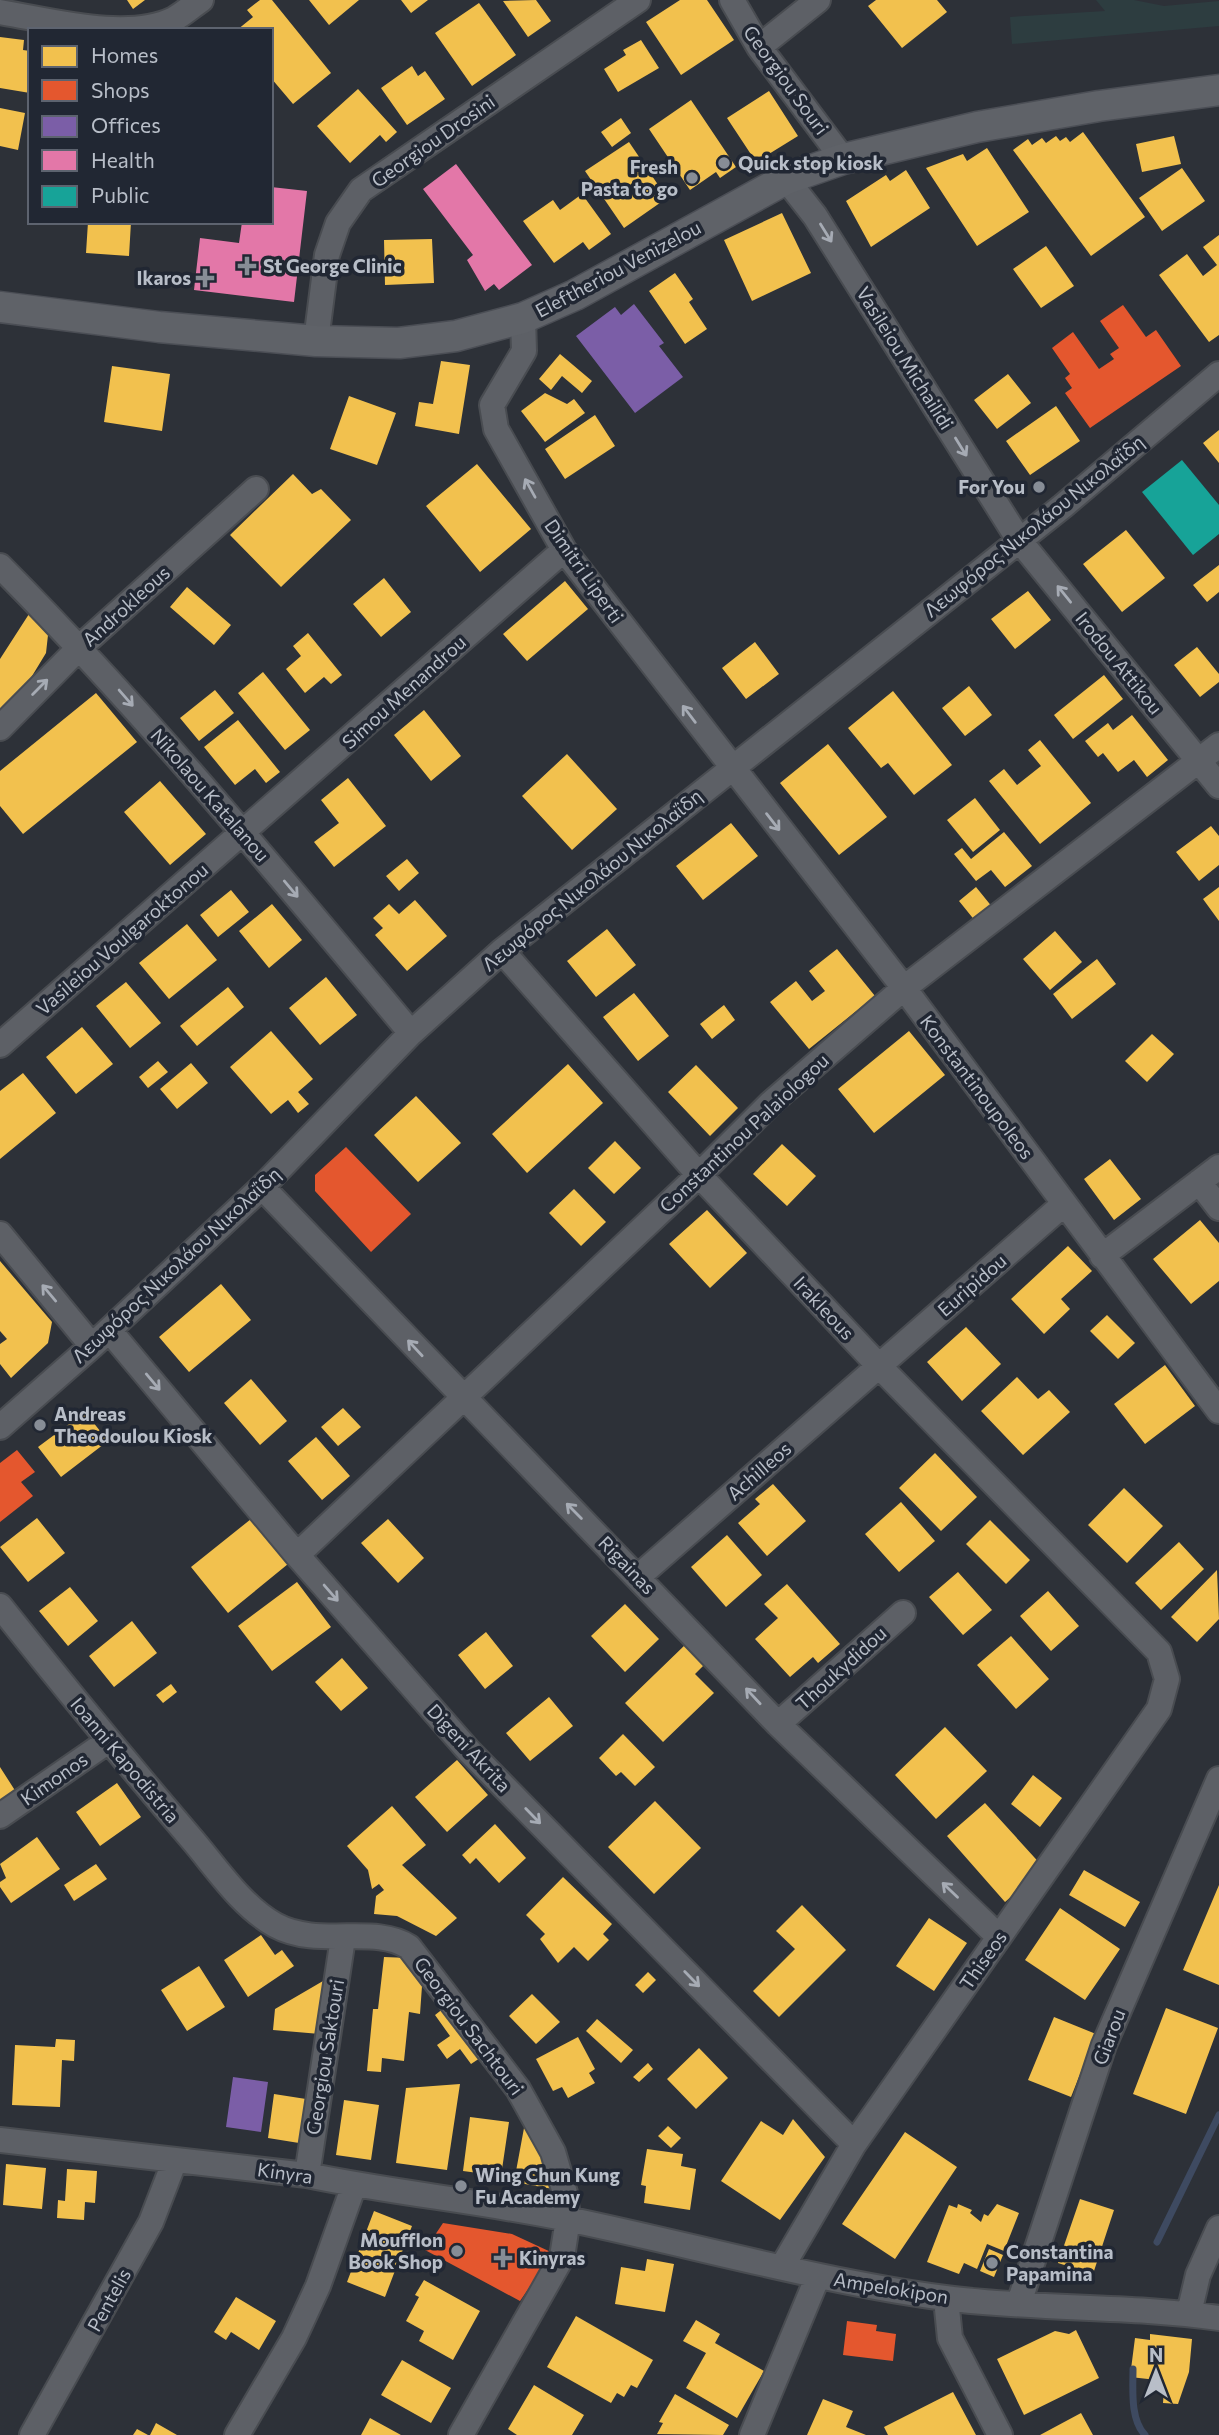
<svg xmlns="http://www.w3.org/2000/svg" width="1219" height="2435" font-family="Commissioner,sans-serif">
	<rect width="100%" height="100%" fill="#2d3138"/>
	<path fill="#2d3d40" d="M1096,0H1134L1164,6L1219,1V26L1012,44L1010,17L1105,11Z"/>
	<path fill="#f2c14e" d="M127,0H145L133,9Z
		M260,0H272L331,73L293,104L271,78V30H237L253,17L247,10Z
		M309,0H359L329,25Z
		M401,0H428L411,13Z
		M536,0L551,21L528,37L503,1Z
		M680,0H707L734,40L681,75L646,22Z
		M876,0H937L947,12L902,48L868,6Z
		M479,3L516,55L472,86L435,33Z
		M0,37L24,40L23,50L30,51V93L0,88Z
		M641,40L659,68L618,92L604,69L626,55L623,50Z
		M412,66L418,76L425,71L445,99L407,125L381,88Z
		M358,89L397,132L386,142L380,135L350,163L317,126Z
		M769,91L798,136L756,162L727,118Z
		M691,100L736,167L720,178L716,172L690,190L649,129Z
		M0,108L25,113L18,150L0,146Z
		M621,118L631,133L612,147L601,132Z
		M1083,132L1145,217L1091,256L1013,150L1028,139L1032,145L1042,138L1046,143L1056,136L1060,141L1066,137L1070,142Z
		M1174,136L1181,164L1142,172L1136,144Z
		M629,142L667,198L624,228L585,171Z
		M987,148L1029,212L977,246L926,168L963,154L967,161Z
		M1182,168L1205,201L1162,231L1139,198Z
		M906,170L930,208L871,247L846,201L886,175L890,181Z
		M582,194L611,234L589,250L583,242L554,263L523,221L553,200L560,210Z
		M782,213L811,273L752,301L724,240Z
		M88,222H131L129,256L86,253Z
		M1219,235V335L1209,342L1159,275L1187,254L1203,276L1217,265L1203,247Z
		M432,239L434,283L385,285L384,240Z
		M1046,246L1074,286L1041,308L1013,269Z
		M675,273L693,299L689,302L707,329L685,344L649,291Z
		M560,354L592,381L582,393L562,376L551,390L539,379Z
		M441,361L470,365L459,434L415,426L419,402L433,404Z
		M112,366L170,374L162,431L104,422Z
		M1008,374L1031,403L997,429L974,400Z
		M545,393L567,404L574,399L585,413L545,442L521,411Z
		M349,396L396,413L377,465L330,449Z
		M1056,406L1080,441L1030,475L1006,441Z
		M595,415L615,446L565,479L545,449Z
		M1219,430V463L1203,443Z
		M477,464L531,529L480,572L426,506Z
		M293,474L312,494L321,489L351,520L281,587L230,535Z
		M1126,530L1165,578L1122,612L1083,564Z
		M1219,565V592L1207,602L1193,585Z
		M384,578L411,612L381,637L353,604Z
		M565,581L588,609L527,661L503,634Z
		M187,587L231,625L214,645L170,607Z
		M1028,591L1051,620L1015,649L991,619Z
		M29,614L48,635L46,653L26,686L0,711V659Z
		M308,633L342,675L331,684L324,677L305,693L286,669L301,656L293,646Z
		M755,642L779,674L746,699L722,668Z
		M1197,647L1219,674V682L1200,697L1174,665Z
		M263,672L310,730L285,750L238,693Z
		M1104,675L1123,699L1073,739L1054,715Z
		M969,686L992,715L965,736L942,708Z
		M215,690L234,713L199,741L180,718Z
		M893,691L952,765L914,795L888,763L881,768L848,728Z
		M96,693L137,742L23,834L0,806V771Z
		M424,710L461,756L431,781L394,735Z
		M1132,715L1168,760L1147,777L1134,760L1118,772L1103,753L1098,757L1085,741L1108,723L1113,730Z
		M238,720L280,772L266,783L255,769L235,785L204,747Z
		M1040,740L1091,803L1040,844L989,781L1004,769L1017,785L1041,766L1028,750Z
		M828,744L887,817L839,855L780,783Z
		M567,754L617,809L572,850L522,796Z
		M348,778L386,826L334,867L314,842L339,823L321,800Z
		M160,781L206,834L170,865L124,812Z
		M975,798L1000,830L973,852L947,820Z
		M731,823L758,856L703,900L676,866Z
		M1211,826L1219,836V865L1199,881L1176,852Z
		M1004,832L1032,866L1005,887L991,870L976,881L954,854L962,848L971,859Z
		M407,859L419,873L399,891L386,876Z
		M976,887L993,908L976,922L959,901Z
		M1219,887V921L1203,899Z
		M231,890L249,912L218,937L200,915Z
		M415,900L447,936L407,971L375,935L383,928L373,918L389,904L399,914Z
		M272,904L302,940L269,968L239,931Z
		M187,924L217,960L169,999L139,963Z
		M607,929L636,965L596,997L567,961Z
		M1055,931L1082,962L1050,990L1023,959Z
		M837,949L875,996L809,1049L770,1002L796,981L812,1001L825,991L809,971Z
		M1097,959L1116,984L1072,1019L1053,994Z
		M326,977L357,1015L320,1045L289,1008Z
		M126,982L161,1023L130,1048L96,1006Z
		M228,987L244,1007L197,1046L180,1026Z
		M634,993L669,1036L638,1061L603,1017Z
		M724,1005L735,1020L712,1039L700,1024Z
		M82,1027L113,1064L76,1094L46,1057Z
		M271,1031L313,1079L298,1092L309,1104L298,1113L288,1100L271,1114L230,1067Z
		M909,1031L945,1075L874,1133L838,1089Z
		M1152,1034L1174,1054L1147,1082L1125,1061Z
		M158,1061L168,1072L148,1088L139,1077Z
		M191,1063L208,1083L177,1109L160,1089Z
		M568,1064L603,1103L527,1173L492,1134Z
		M696,1065L738,1108L710,1136L668,1092Z
		M23,1073L56,1113L0,1159V1091Z
		M416,1096L461,1143L418,1182L374,1135Z
		M615,1141L641,1168L614,1194L588,1168Z
		M782,1144L816,1176L787,1206L753,1174Z
		M1110,1159L1141,1199L1114,1220L1084,1179Z
		M574,1189L606,1222L581,1246L549,1213Z
		M707,1210L747,1253L710,1288L669,1244Z
		M1200,1220L1219,1243V1281L1191,1304L1153,1259Z
		M1068,1246L1092,1271L1061,1299L1070,1309L1044,1334L1011,1299Z
		M0,1261L52,1322L48,1343L11,1378L0,1364V1344L7,1339L0,1331Z
		M221,1284L251,1320L189,1372L159,1337Z
		M1107,1315L1135,1343L1118,1359L1090,1331Z
		M966,1327L1001,1364L962,1401L927,1362Z
		M1165,1365L1195,1406L1145,1444L1114,1404Z
		M1017,1377L1038,1399L1049,1390L1070,1412L1023,1455L981,1411Z
		M251,1379L287,1421L260,1445L224,1403Z
		M343,1408L361,1427L338,1446L321,1427Z
		M85,1412L108,1441L61,1477L38,1447Z
		M316,1437L350,1476L322,1500L288,1461Z
		M935,1453L977,1497L941,1531L899,1488Z
		M773,1484L806,1521L767,1556L738,1523L760,1504L755,1499Z
		M1124,1488L1163,1526L1127,1563L1088,1525Z
		M901,1502L935,1541L899,1572L865,1534Z
		M37,1518L65,1553L28,1582L0,1547Z
		M251,1519L288,1564L228,1613L191,1567Z
		M388,1519L424,1558L398,1583L361,1543Z
		M990,1520L1030,1560L1006,1584L966,1544Z
		M727,1535L762,1575L726,1607L691,1567Z
		M1179,1542L1204,1569L1161,1610L1135,1583Z
		M1217,1570L1219,1619L1197,1642L1171,1617Z
		M958,1572L992,1610L963,1635L929,1597Z
		M297,1582L331,1627L272,1671L238,1626Z
		M787,1584L840,1644L818,1663L813,1657L790,1677L755,1639L778,1618L764,1604Z
		M70,1587L98,1621L68,1646L39,1611Z
		M1048,1591L1079,1626L1051,1651L1020,1616Z
		M625,1604L659,1639L625,1672L591,1636Z
		M132,1621L157,1653L114,1687L89,1656Z
		M486,1632L513,1666L485,1689L458,1655Z
		M1011,1636L1049,1679L1016,1709L977,1665Z
		M686,1644L706,1663L695,1674L714,1693L663,1742L625,1703Z
		M342,1658L368,1688L341,1711L315,1682Z
		M171,1684L177,1692L163,1703L156,1695Z
		M549,1697L573,1726L530,1761L506,1733Z
		M945,1727L987,1771L936,1819L895,1775Z
		M623,1734L655,1767L635,1786L621,1772L616,1776L599,1758Z
		M457,1760L488,1795L447,1832L415,1797Z
		M0,1767L16,1792L0,1802Z
		M1033,1775L1062,1798L1040,1827L1011,1804Z
		M117,1783L141,1817L100,1846L76,1812Z
		M655,1801L701,1848L654,1894L608,1847Z
		M985,1803L1044,1868L1005,1902L947,1836Z
		M392,1806L426,1845L402,1865L457,1918L436,1936L397,1916L374,1914L376,1896L384,1890L379,1884L372,1889L368,1870L347,1846Z
		M495,1824L526,1858L499,1883L476,1858L470,1864L462,1855Z
		M37,1837L60,1869L11,1903L0,1887V1882L6,1878L0,1864Z
		M96,1864L107,1879L74,1901L64,1885Z
		M1084,1870L1140,1902L1125,1927L1069,1895Z
		M563,1877L612,1924L603,1934L609,1940L588,1961L574,1947L558,1963L540,1939L545,1934L526,1915Z
		M1219,1885V1985L1183,1970Z
		M802,1905L846,1950L779,2017L753,1991L795,1949L776,1931Z
		M1060,1908L1120,1949L1085,2000L1025,1960Z
		M929,1918L967,1943L934,1991L896,1966Z
		M261,1935L275,1955L282,1950L294,1966L248,1997L224,1960Z
		M384,1957L409,1958L423,1972L420,2014L409,2012L404,2061L382,2058L381,2072L367,2071L373,2009H378Z
		M199,1966L225,2007L187,2031L161,1990Z
		M648,1972L656,1980L643,1993L635,1985Z
		M323,1981L320,2034L273,2030L275,2009Z
		M532,1994L560,2022L536,2044L509,2016Z
		M444,2008L480,2058L471,2064L460,2049L447,2059L437,2045L450,2036L435,2015Z
		M1166,2008L1218,2028L1186,2114L1133,2094Z
		M1054,2017L1096,2034L1071,2097L1028,2080Z
		M597,2019L633,2050L621,2063L586,2031Z
		M578,2037L595,2069L589,2073L595,2083L568,2098L562,2087L553,2091L536,2059Z
		M56,2039L75,2040L74,2061L62,2060L60,2107L12,2105L15,2045L55,2047Z
		M699,2048L728,2078L696,2109L667,2079Z
		M648,2063L653,2069L639,2082L633,2077Z
		M460,2084L447,2170L396,2163L406,2088Z
		M274,2094L306,2099L299,2143L268,2138Z
		M344,2100L379,2105L371,2160L336,2155Z
		M470,2117L509,2122L501,2176L463,2171Z
		M793,2119L825,2157L780,2220L721,2181L761,2121L783,2135Z
		M668,2126L681,2138L671,2148L658,2136Z
		M524,2128L536,2131L553,2189L514,2182Z
		M905,2132L957,2167L895,2259L842,2224Z
		M647,2149L683,2154L681,2166L696,2169L690,2210L644,2203L646,2186L641,2185Z
		M6,2164L46,2168L42,2209L3,2205Z
		M67,2169L97,2171L95,2203L85,2202L84,2220L57,2218L58,2200L65,2201Z
		M1080,2199L1114,2210L1093,2274L1058,2263Z
		M958,2204L972,2210L970,2213L981,2222L984,2214L988,2216L997,2204L1019,2213L1004,2251L987,2244L977,2269L964,2263L959,2274L927,2262L949,2205L957,2208Z
		M374,2211L412,2226L385,2297L347,2282Z
		M989,2249L1003,2255L994,2277L980,2271Z
		M647,2259L674,2264L665,2312L615,2304L621,2267L645,2271Z
		M424,2280L480,2311L453,2360L419,2341L424,2331L406,2321L419,2297L415,2295Z
		M236,2297L276,2321L259,2350L231,2332L226,2340L214,2332Z
		M576,2316L653,2360L637,2388L631,2385L624,2397L617,2393L611,2403L547,2367Z
		M696,2320L720,2334L715,2343L764,2371L737,2418L686,2388L706,2353L683,2341Z
		M1076,2330L1099,2378L1024,2415L997,2359L1055,2331L1069,2334Z
		M1150,2334L1192,2339L1189,2372L1178,2404L1163,2403L1164,2389H1157V2380L1130,2377L1135,2338L1150,2340Z
		M402,2360L451,2388L431,2423L381,2395Z
		M534,2385L584,2415L572,2435H517L508,2429Z
		M953,2392L976,2435H888L884,2427Z
		M675,2394L729,2425L723,2435L657,2434L663,2423L659,2422Z
		M823,2399L853,2411L846,2427L866,2435H807Z
		M1081,2413L1093,2435H1040Z
		M370,2418L401,2435H361Z
		M156,2423L177,2435H150Z
		M137,2429L148,2435H133Z"/>
	<path fill="#e4572e" d="M1123,305L1146,337L1156,330L1181,366L1090,428L1065,393L1072,388L1065,378L1070,374L1052,348L1073,332L1099,369L1114,359L1110,354L1119,348L1100,321Z
		M346,1147L411,1214L371,1252L315,1191V1175Z
		M17,1450L35,1472L21,1482L33,1496L0,1522V1463Z
		M443,2223L512,2234L553,2253L520,2301L425,2250Z
		M847,2321L877,2325L876,2331L896,2334L893,2361L843,2355Z"/>
	<path fill="#7b5ea7" d="M634,304L664,343L659,346L683,377L635,413L576,336L615,307L621,315Z
		M233,2077L268,2082L261,2132L226,2127Z"/>
	<path fill="#e377a8" d="M456,164L532,265L499,290L494,284L485,291L467,260L473,255L423,189Z
		M271,187L307,191L294,302L194,290L200,238L239,243L242,222H271Z"/>
	<path fill="#17a398" d="M1182,460L1219,505V534L1193,555L1142,492Z"/>
	<g fill="none" stroke-linecap="round" stroke-linejoin="round">
		<path stroke="#3e4a61" stroke-width="7" d="M1157,2242L1219,2115
			M1133,2369C1133,2389 1130,2419 1145,2435"/>
		<defs>
			<path id="minor" d="M732,0L759,47L843,159
				M0,12C50,20 127,42 174,19C183,14 192,6 201,0
				M759,47L818,0
				M786,179L815,216L1019,540L1219,786
				M523,318L524,351L492,405L496,429L564,550L904,988L1219,1411
				M316,341L327,255L338,223L361,190L638,0
				M0,566C146,713 278,874 411,1033
				M0,728L80,647L256,489
				M502,951L699,1175L879,1366L1159,1652L1167,1679L1159,1709L854,2144L782,2267
				M0,1045L564,550
				M1199,1182L1219,1208
				M262,1187L778,1724L999,1937
				M0,1234L92,1346
				M1102,1256L1219,1167
				M109,1330L297,1555L468,1750L854,2144
				M0,1427L92,1346L262,1187L411,1033L502,951L1063,506L1219,374
				M297,1555L699,1175L771,1103L904,988L1219,745
				M639,1576L1064,1204
				M0,1606C62,1684 125,1761 190,1837C216,1867 240,1905 275,1925C319,1949 374,1924 409,1947L518,2089L553,2152L565,2193L568,2219L562,2257L461,2435
				M778,1724L903,1613
				M0,1816L107,1742
				M0,2140L307,2175C393,2193 481,2201 567,2219C693,2245 818,2281 945,2298C1036,2310 1128,2305 1219,2318
				M307,2175L343,1938
				M946,2299L950,2338L1000,2435
				M1019,2303L1104,2045L1219,1779
				M1189,2313L1198,2275L1219,2228
				M32,2435L151,2222L175,2160
				M237,2435L294,2338L318,2286L354,2185
				M752,2435L818,2276"/>
			<path id="major" d="M0,307L159,327L316,341L399,343L456,336L523,318L575,295L786,179L843,159L977,127L1099,106L1219,90"/>
		</defs>
		<use href="#minor" stroke="#494c51" stroke-width="28"/>
		<use href="#major" stroke="#4b4e55" stroke-width="33"/>
		<use href="#minor" stroke="#5d6066" stroke-width="24"/>
		<use href="#major" stroke="#5f6268" stroke-width="30"/>
	</g>
	<defs><path id="oneway-shaft" d="M-6 0H5M1.5-3L5.5 0L1.5 3" fill="none" stroke-width="1.6" stroke-linecap="round" stroke-linejoin="round" transform="scale(1.75)"/></defs>
	<g stroke="#a6abb4">
		<use href="#oneway-shaft" transform="translate(826 233) rotate(58)"/>
		<use href="#oneway-shaft" transform="translate(961 447) rotate(58)"/>
		<use href="#oneway-shaft" transform="translate(530 488) rotate(-119)"/>
		<use href="#oneway-shaft" transform="translate(1064 594) rotate(-129)"/>
		<use href="#oneway-shaft" transform="translate(40 687) rotate(-45)"/>
		<use href="#oneway-shaft" transform="translate(126 698) rotate(49)"/>
		<use href="#oneway-shaft" transform="translate(689 714) rotate(-127)"/>
		<use href="#oneway-shaft" transform="translate(773 822) rotate(52)"/>
		<use href="#oneway-shaft" transform="translate(291 889) rotate(50)"/>
		<use href="#oneway-shaft" transform="translate(49 1293) rotate(-130)"/>
		<use href="#oneway-shaft" transform="translate(415 1348) rotate(-133)"/>
		<use href="#oneway-shaft" transform="translate(153 1382) rotate(50)"/>
		<use href="#oneway-shaft" transform="translate(574 1511) rotate(-135)"/>
		<use href="#oneway-shaft" transform="translate(331 1593) rotate(49)"/>
		<use href="#oneway-shaft" transform="translate(753 1696) rotate(-133)"/>
		<use href="#oneway-shaft" transform="translate(533 1816) rotate(46)"/>
		<use href="#oneway-shaft" transform="translate(950 1890) rotate(-136)"/>
		<use href="#oneway-shaft" transform="translate(692 1979) rotate(46)"/>
	</g>
	<g fill="#878d96" stroke="#212733" stroke-width="2.5">
		<circle cx="724" cy="163" r="7"/>
		<circle cx="692" cy="178" r="7"/>
		<path d="M243.5 255.5h7v7h7v7h-7v7h-7v-7h-7v-7h7z"/>
		<path d="M201.5 267.5h7v7h7v7h-7v7h-7v-7h-7v-7h7z"/>
		<circle cx="1039" cy="487" r="7"/>
		<circle cx="40" cy="1425" r="7"/>
		<circle cx="461" cy="2186" r="7"/>
		<circle cx="457" cy="2251" r="7"/>
		<path d="M499.5 2247.5h7v7h7v7h-7v7h-7v-7h-7v-7h7z"/>
		<circle cx="992" cy="2263" r="7"/>
	</g>
	<g text-anchor="middle" stroke-width="7" stroke-linejoin="round" paint-order="stroke">
		<g font-size="19" fill="#b8bec8" stroke="#212733">
			<text transform="translate(786 80) rotate(54)" y="7">Georgiou Souri</text>
			<text transform="translate(433 141) rotate(-35)" y="7">Georgiou Drosini</text>
			<text transform="translate(618 269) rotate(-28)" y="7">Eleftheriou Venizelou</text>
			<text transform="translate(905 358) rotate(58)" y="7">Vasileiou Michailidi</text>
			<text transform="translate(1034 526) rotate(-39)" y="7">Λεωφόρος Νικολάου Νικολαΐδη</text>
			<text transform="translate(584 571) rotate(55)" y="7">Dimitri Liperti</text>
			<text transform="translate(126 606) rotate(-42)" y="7">Androkleous</text>
			<text transform="translate(1119 663) rotate(51)" y="7">Irodou Attikou</text>
			<text transform="translate(404 692) rotate(-42)" y="7">Simou Menandrou</text>
			<text transform="translate(210 795) rotate(49)" y="7">Nikolaou Katalanou</text>
			<text transform="translate(592 880) rotate(-39)" y="7">Λεωφόρος Νικολάου Νικολαΐδη</text>
			<text transform="translate(122 939) rotate(-41)" y="7">Vasileiou Voulgaroktonou</text>
			<text transform="translate(977 1087) rotate(53)" y="7">Konstantinoupoleos</text>
			<text transform="translate(744 1133) rotate(-43)" y="7">Constantinou Palaiologou</text>
			<text transform="translate(176 1265) rotate(-43)" y="7">Λεωφόρος Νικολάου Νικολαΐδη</text>
			<text transform="translate(972 1285) rotate(-41)" y="7">Euripidou</text>
			<text transform="translate(824 1308) rotate(47)" y="7">Irakleous</text>
			<text transform="translate(759 1471) rotate(-41)" y="7">Achilleos</text>
			<text transform="translate(627 1565) rotate(46)" y="7">Rigainas</text>
			<text transform="translate(841 1668) rotate(-42)" y="7">Thoukydidou</text>
			<text transform="translate(469 1748) rotate(47)" y="7">Digeni Akrita</text>
			<text transform="translate(125 1760) rotate(50)" y="7">Ioanni Kapodistria</text>
			<text transform="translate(54 1779) rotate(-35)" y="7">Kimonos</text>
			<text transform="translate(983 1960) rotate(-55)" y="7">Thiseos</text>
			<text transform="translate(469 2026) rotate(53)" y="7">Georgiou Sachtouri</text>
			<text transform="translate(1109 2037) rotate(-69)" y="7">Giarou</text>
			<text transform="translate(325 2057) rotate(-81)" y="7">Georgiou Saktouri</text>
			<text transform="translate(285 2173) rotate(8)" y="7">Kinyra</text>
			<text transform="translate(891 2288) rotate(9)" y="7">Ampelokipon</text>
			<text transform="translate(109 2300) rotate(-61)" y="7">Pentelis</text>
		</g>
		<g font-size="19" font-weight="bold" fill="#b8bec8" stroke="#212733" text-anchor="start">
			<text x="738" y="170">Quick stop kiosk</text>
			<text x="678" y="174" text-anchor="end">Fresh<tspan x="678" dy="22">Pasta to go</tspan></text>
			<text x="263" y="273">St George Clinic</text>
			<text x="191" y="285" text-anchor="end">Ikaros</text>
			<text x="1025" y="494" text-anchor="end">For You</text>
			<text x="54" y="1421">Andreas<tspan x="54" dy="22">Theodoulou Kiosk</tspan></text>
			<text x="475" y="2182">Wing Chun Kung<tspan x="475" dy="22">Fu Academy</tspan></text>
			<text x="443" y="2247" text-anchor="end">Moufflon<tspan x="443" dy="22">Book Shop</tspan></text>
			<text x="1006" y="2259">Constantina<tspan x="1006" dy="22">Papamina</tspan></text>
			<text x="519" y="2265">Kinyras</text>
		</g>
	</g>
	<rect x="28" y="28" width="245" height="196" fill="#212733" stroke="#5d636f" stroke-width="2"/>
	<rect x="42" y="46" width="35" height="21" fill="#f2c14e" stroke="#5d636f" stroke-width="2"/>
	<text x="91" y="63" font-size="21" fill="#b8bec8">Homes</text>
	<rect x="42" y="80" width="35" height="21" fill="#e4572e" stroke="#5d636f" stroke-width="2"/>
	<text x="91" y="98" font-size="21" fill="#b8bec8">Shops</text>
	<rect x="42" y="116" width="35" height="21" fill="#7b5ea7" stroke="#5d636f" stroke-width="2"/>
	<text x="91" y="133" font-size="21" fill="#b8bec8">Offices</text>
	<rect x="42" y="150" width="35" height="21" fill="#e377a8" stroke="#5d636f" stroke-width="2"/>
	<text x="91" y="168" font-size="21" fill="#b8bec8">Health</text>
	<rect x="42" y="186" width="35" height="21" fill="#17a398" stroke="#5d636f" stroke-width="2"/>
	<text x="91" y="203" font-size="21" fill="#b8bec8">Public</text>
	<g transform="translate(1156 2372)" stroke="#212733" stroke-width="5" paint-order="stroke">
	<path d="M0-5L12 26L0 18L-12 26Z" fill="#b8bec8"/>
	<text y="-10" font-size="19" font-weight="bold" text-anchor="middle" fill="#b8bec8">N</text>
	</g>
</svg>
